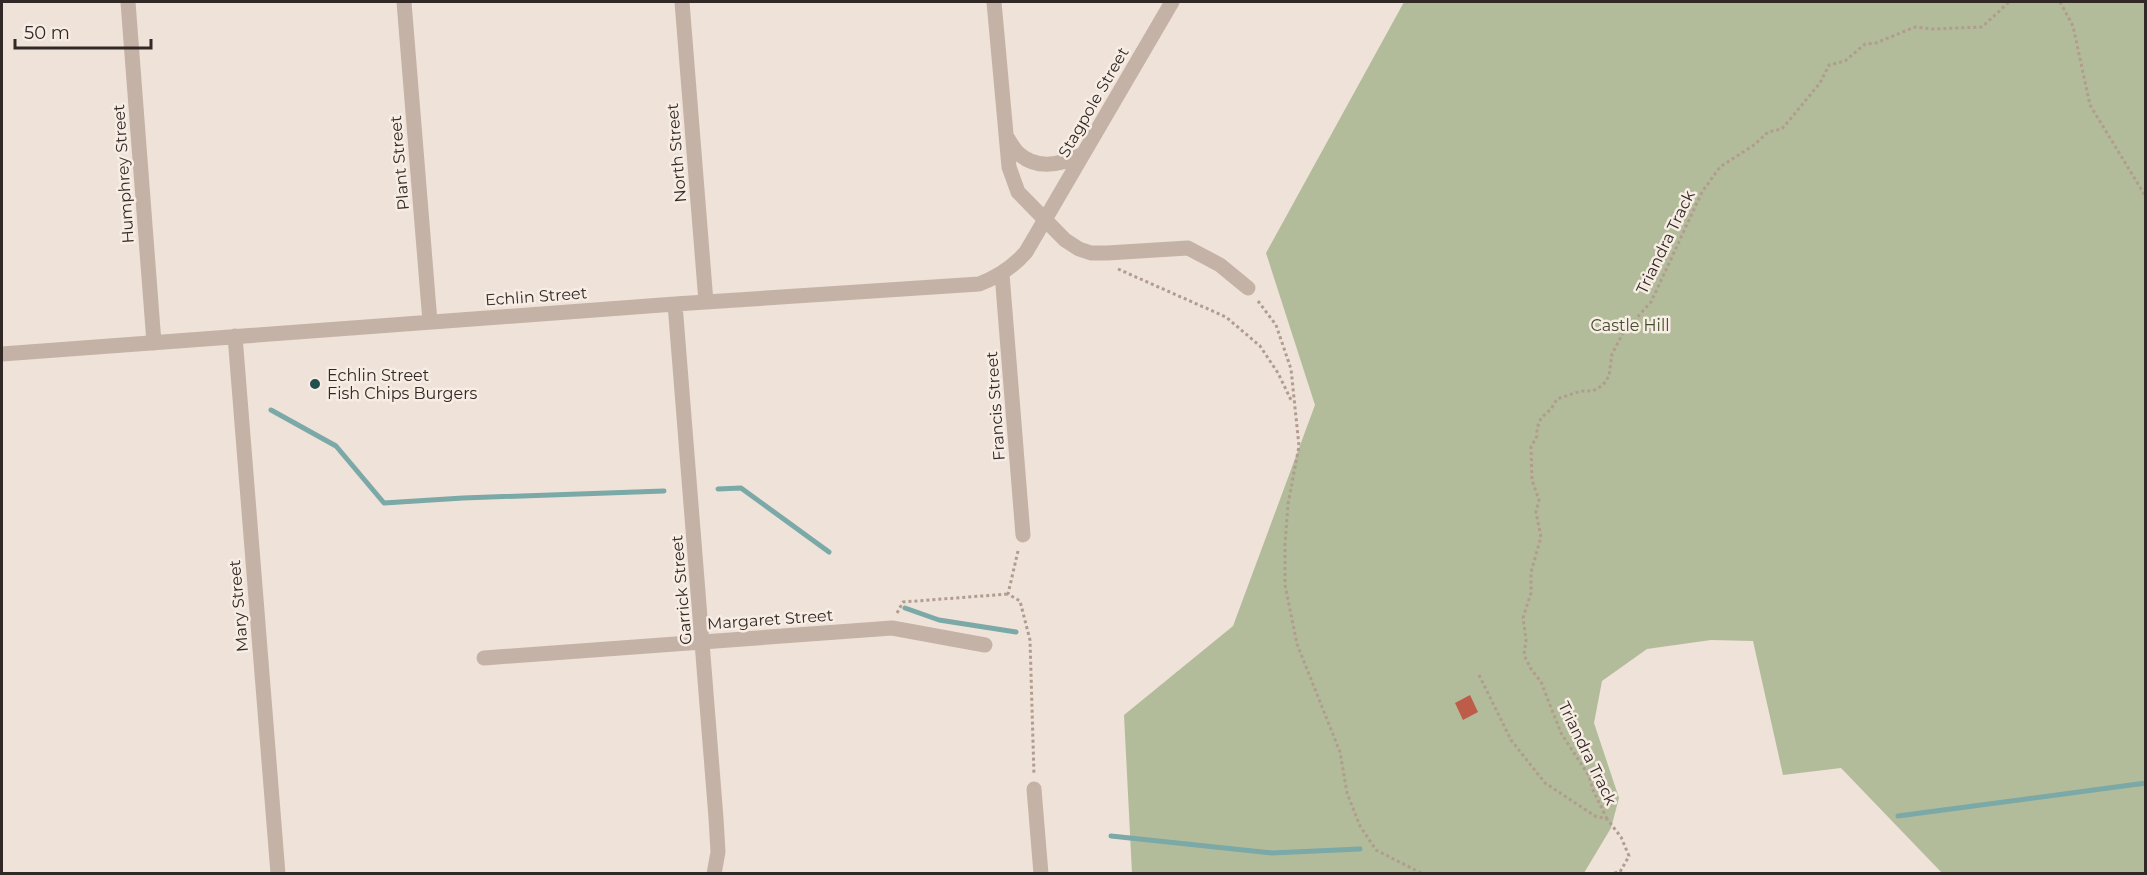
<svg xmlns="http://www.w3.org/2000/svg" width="2147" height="875" font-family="Montserrat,sans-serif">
	<rect width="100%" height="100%" fill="#efe2d8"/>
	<path fill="#b3bc9a" d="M1404,2H2145V873H1942L1841,768L1783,775L1753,641L1711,640L1647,649L1602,681L1594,723L1619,798L1611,828L1584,873H1132L1124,715L1233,626L1315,405L1266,253Z"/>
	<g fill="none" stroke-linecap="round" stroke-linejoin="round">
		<path stroke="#7aa9a7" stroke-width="5" d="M271,410L336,446L384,503L463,498L664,491
			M718,489L741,488L829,552
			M905,608L939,620L1016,632
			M1898,816L2146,783
			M1111,836L1272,853L1360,849"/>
	</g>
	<path fill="#bc5c49" d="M1470,695L1478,712L1463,720L1455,703Z"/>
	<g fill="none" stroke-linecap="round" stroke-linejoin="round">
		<path stroke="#b19c90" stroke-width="3" stroke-dasharray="3 3" stroke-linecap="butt" d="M2060,2L2073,26L2090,105L2146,197
			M1118,269L1226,317L1260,346L1278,373L1292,402
			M1258,301L1276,325L1291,369L1299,446L1288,504L1285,544V585L1297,644L1340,752L1347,793L1360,826L1376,850L1423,874
			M1018,551L1008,594L1020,601L1030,640L1034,775
			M897,613L903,602L1008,594
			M1479,675L1511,740L1545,783L1595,816L1607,819L1621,837L1629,856L1620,872L1609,874
			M1607,819L1593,790L1589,776L1561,733L1541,682L1531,669L1524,655L1526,640L1523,618L1531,593V572L1541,537L1536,512L1539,500L1532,480L1531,447L1537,436V428L1541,418L1551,409L1557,399L1581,391H1593L1603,385L1609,376L1612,354L1623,333L1651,302L1702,192L1720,167L1754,145L1768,132L1782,129L1820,83L1829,65L1845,61L1865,44L1876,43L1915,27L1933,29L1982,27L2009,2"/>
		<path stroke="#c5b2a6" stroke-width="15" d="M128,2L154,343
			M404,2L430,322
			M682,2L706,302
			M994,2L1009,167L1018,192L1065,240L1079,249L1091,253H1107L1188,248L1220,265L1248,288
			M1007,137C1010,142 1014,149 1018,153C1037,171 1063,164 1083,154
			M1002,274L1023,535
			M675,304L716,818L718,852L714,874
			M235,336L278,874
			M2,354L675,304L979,284C998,277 1012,268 1026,252L1172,2
			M484,658L892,628L985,645
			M1034,789L1041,874"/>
	</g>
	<circle fill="#1f504f" stroke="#f7ede4" stroke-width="2" cx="315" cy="384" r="6"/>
	<g text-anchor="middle" stroke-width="5" stroke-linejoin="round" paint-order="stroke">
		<g font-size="16" fill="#322926" stroke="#f7ede4">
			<text transform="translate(1093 102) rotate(-60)" y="6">Stagpole Street</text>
			<text transform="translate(676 153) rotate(-95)" y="6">North Street</text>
			<text transform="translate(399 163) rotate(-95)" y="6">Plant Street</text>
			<text transform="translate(123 174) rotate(-94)" y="6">Humphrey Street</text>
			<text transform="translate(1665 242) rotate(-64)" y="6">Triandra Track</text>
			<text transform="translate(536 296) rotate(-4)" y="6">Echlin Street</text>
			<text transform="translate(995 406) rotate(-94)" y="6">Francis Street</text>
			<text transform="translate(681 590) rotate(-95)" y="6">Garrick Street</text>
			<text transform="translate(238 606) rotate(-95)" y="6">Mary Street</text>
			<text transform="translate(770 619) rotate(-4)" y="6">Margaret Street</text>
			<text transform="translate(1588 753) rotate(64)" y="6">Triandra Track</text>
		</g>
		<g font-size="16" fill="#444e2c" stroke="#f7ede4">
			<text x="1630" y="331">Castle Hill</text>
		</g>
		<g font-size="16" fill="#322926" stroke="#f7ede4" text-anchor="start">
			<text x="327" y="381">Echlin Street<tspan x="327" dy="18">Fish Chips Burgers</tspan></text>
		</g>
	</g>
	<rect width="2147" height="875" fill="none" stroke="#322926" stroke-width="6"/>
	<path d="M15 39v9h136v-9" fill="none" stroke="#322926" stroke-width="3"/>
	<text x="24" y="39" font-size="18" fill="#322926" stroke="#f7ede4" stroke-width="4.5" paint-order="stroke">50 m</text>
</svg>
